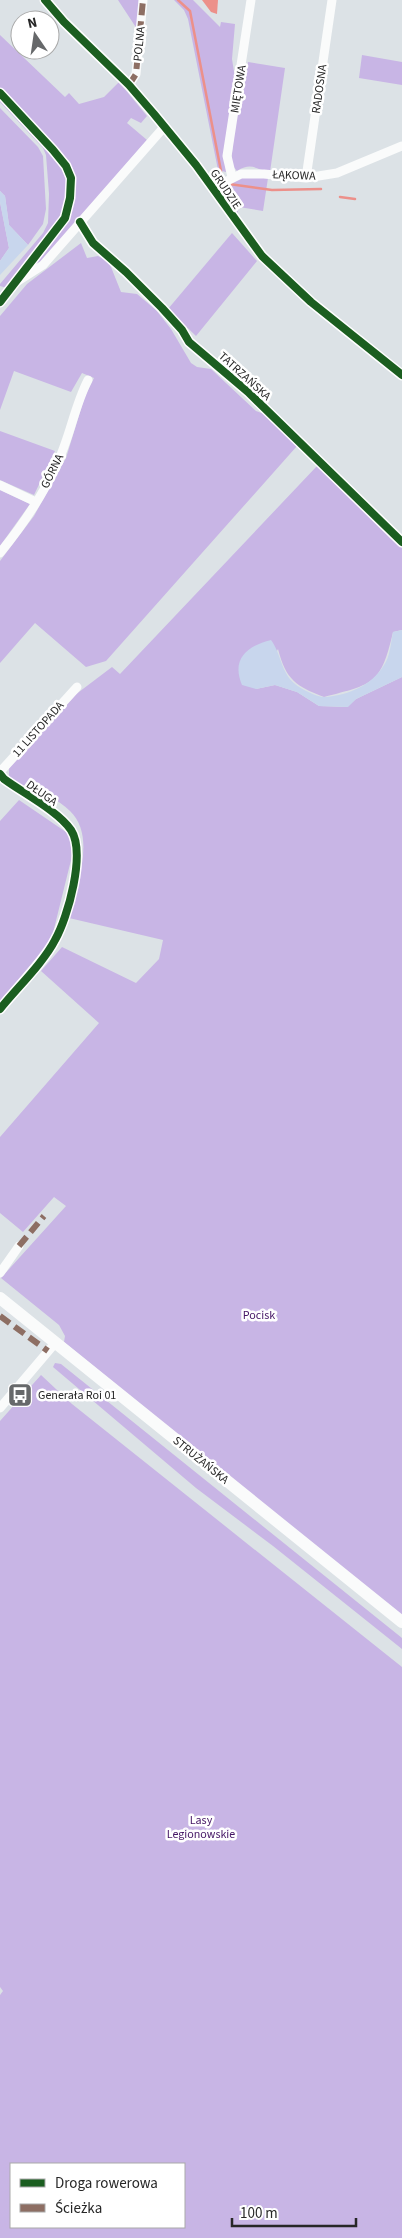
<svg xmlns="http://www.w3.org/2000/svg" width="402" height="2238" font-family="'Source Sans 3',sans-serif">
	<rect width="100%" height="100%" fill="#dce2e6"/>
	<path fill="#c8b5e5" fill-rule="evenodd" d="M118,0H140L137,29Z
		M174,0H193L220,27L221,22L235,24L232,59L235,78L224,150L226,172L218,170L188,19L184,10Z
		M0,35L65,97L69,93L79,104L104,97L119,82L147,116L141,123L131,118L127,123L147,140L43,260L29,270C53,241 81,215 73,174L0,90Z
		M362,55L402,62V85L359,78Z
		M248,62L285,68L270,172C254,169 252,162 237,171L231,164L236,113H240Z
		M0,98C18,118 64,157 67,183C68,196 63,208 58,220L7,288L0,286V284L43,233L48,223L49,194L46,155L43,148L0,102Z
		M0,108L38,147L43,156L46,209L43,224L28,245L9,225L5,196L0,191Z
		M242,177L268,178L263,211L239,207L237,215C230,205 222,198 226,185Z
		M0,202L9,248L0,261Z
		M232,233L257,261L196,336L168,309Z
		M81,243L87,258L98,256L106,260L111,267L121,292L137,294L156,310L171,329L191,363L197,367L211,369L256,411L267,415L297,446L106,661L86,667L35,623L0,663V561L34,516L66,458L85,396L94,378L82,373L71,392L14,371L0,410V316L27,284Z
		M0,431L55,451L34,495L0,480Z
		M317,466L402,548V630L393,632C381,684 374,684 324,697C296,686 286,680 278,649L256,689L275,685L297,692L319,706L347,707L356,699L402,677V1617L64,1342L65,1336L59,1325L1,1278L66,1206L54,1197L23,1232L0,1213V1137L99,1023L41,971L62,947L136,983L159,959L163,940L69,918C76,886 97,837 70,811C59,800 41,792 28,784L24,789L9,776V768L75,695L112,667L120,674Z
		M0,490L30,504L0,546Z
		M19,800L66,832L72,838L73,852L51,941L0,1001V821Z
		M55,1363L61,1364L402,1638V1649L273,1546L196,1488L53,1367Z
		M41,1375L72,1404L402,1667V2238H0V1995L3,1991L0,1987V1421ZM11,2164H184V2227H11Z"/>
	<path fill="#c8d6ed" d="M0,191L5,196L9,225L28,245L0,275V261L9,248L0,202Z
		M402,630V677L356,699L348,707L319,706L297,692L275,685L256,689L242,685C231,659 247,646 271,640C281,653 281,673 295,684C301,689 318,698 326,697C349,695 372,685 384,665C390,657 391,642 393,632Z"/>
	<path fill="#ec908a" d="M202,0H218L217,14L211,12Z"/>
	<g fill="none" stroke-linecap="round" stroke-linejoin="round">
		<path stroke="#ec908a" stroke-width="2.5" d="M178,0L190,11L221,171
			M229,184L272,190L321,189
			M340,197L355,199"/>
		<path stroke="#fafbfb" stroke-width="9" d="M45,0L64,22L129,85L154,114L196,165L262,256L311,302L402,375
			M129,85L136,74L143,0
			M0,93L53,150L66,166L71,178L70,198L65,218L0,302
			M232,177L227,156L251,0
			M306,178L332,0
			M213,188L241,174H264L306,178L337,173L402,146
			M80,222L93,243L126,272L162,308L182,330L189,342L248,392L402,542
			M18,281L43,265L165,126
			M0,485L36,502
			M0,553C21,527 42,497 56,466C70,438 74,407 88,380
			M0,772L77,687
			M0,774L4,779C23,793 58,811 71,830C86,853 68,917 55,940C44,962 16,989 0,1009
			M0,1273L19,1246
			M0,1408L56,1342"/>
		<path stroke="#fafbfb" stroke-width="12" d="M0,1298L402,1622"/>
		<path stroke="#8d6e63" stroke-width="6" stroke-dasharray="12 6" stroke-linecap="butt" d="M129,85L136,74L143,0
			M19,1246L44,1216
			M0,1316L48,1351"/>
		<defs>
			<path id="cycleway" d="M45,0L64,22L129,85L154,114L196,165L262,256L311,302L402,375
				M0,93L53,150L66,166L71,178L70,198L65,218L0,302
				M80,222L93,243L126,272L162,308L182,330L189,342L248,392L402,542
				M0,774L4,779C23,793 58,811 71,830C86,853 68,917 55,940C44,962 16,989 0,1009"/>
		</defs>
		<use href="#cycleway" stroke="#fff" stroke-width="11"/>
		<use href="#cycleway" stroke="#1b5e20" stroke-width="8"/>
	</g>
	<defs>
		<symbol id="bus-square" viewBox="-11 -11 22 22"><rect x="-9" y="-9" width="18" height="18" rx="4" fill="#66686a" stroke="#fff"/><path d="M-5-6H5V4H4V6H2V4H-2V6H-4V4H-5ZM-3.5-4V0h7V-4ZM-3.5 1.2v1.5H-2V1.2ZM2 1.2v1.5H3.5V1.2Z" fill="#fff"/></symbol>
	</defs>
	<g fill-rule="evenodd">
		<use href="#bus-square" x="6" y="1381" width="28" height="28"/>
	</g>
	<g text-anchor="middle" stroke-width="5" stroke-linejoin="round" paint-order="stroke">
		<g font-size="12" fill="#272727" stroke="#fff">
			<text transform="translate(139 44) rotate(-84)" y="4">POLNA</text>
			<text transform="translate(238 89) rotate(-81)" y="4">MIĘTOWA</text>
			<text transform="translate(319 89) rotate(-82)" y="4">RADOSNA</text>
			<text transform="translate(294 175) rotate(2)" y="4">ŁĄKOWA</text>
			<text transform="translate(226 189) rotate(56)" y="4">GRUDZIE</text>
			<text transform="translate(245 376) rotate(42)" y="4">TATRZAŃSKA</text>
			<text transform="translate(52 471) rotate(-64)" y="4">GÓRNA</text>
			<text transform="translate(38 729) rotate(-48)" y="4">11 LISTOPADA</text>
			<text transform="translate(42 793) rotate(35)" y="4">DŁUGA</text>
			<text transform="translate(201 1460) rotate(39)" y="4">STRUŻAŃSKA</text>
		</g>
		<g font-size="12" fill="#451665" stroke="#fff">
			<text x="259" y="1319">Pocisk</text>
			<text x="201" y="1824">Lasy<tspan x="201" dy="14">Legionowskie</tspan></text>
		</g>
		<g font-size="12" fill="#272727" stroke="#fff" text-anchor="start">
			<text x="38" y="1399">Generała Roi 01</text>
		</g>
	</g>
	<rect x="10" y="2163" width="175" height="65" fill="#ffffff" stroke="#a9a9a9"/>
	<rect x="20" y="2179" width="25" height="8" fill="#1b5e20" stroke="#a9a9a9"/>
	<text x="55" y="2188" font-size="15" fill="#272727">Droga rowerowa</text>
	<rect x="20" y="2204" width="25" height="8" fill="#8d6e63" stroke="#a9a9a9"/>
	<text x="55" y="2213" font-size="15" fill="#272727">Ścieżka</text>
	<g transform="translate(35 35) rotate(347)"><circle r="24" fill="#ffffff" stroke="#a9a9a9"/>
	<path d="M0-4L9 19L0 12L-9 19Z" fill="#66686a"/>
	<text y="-8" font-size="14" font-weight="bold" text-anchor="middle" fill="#272727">N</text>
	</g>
	<path d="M232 2218v8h124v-8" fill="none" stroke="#272727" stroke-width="2.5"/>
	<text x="240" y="2218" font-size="15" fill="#272727" stroke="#ffffff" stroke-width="4" paint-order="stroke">100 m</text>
</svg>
